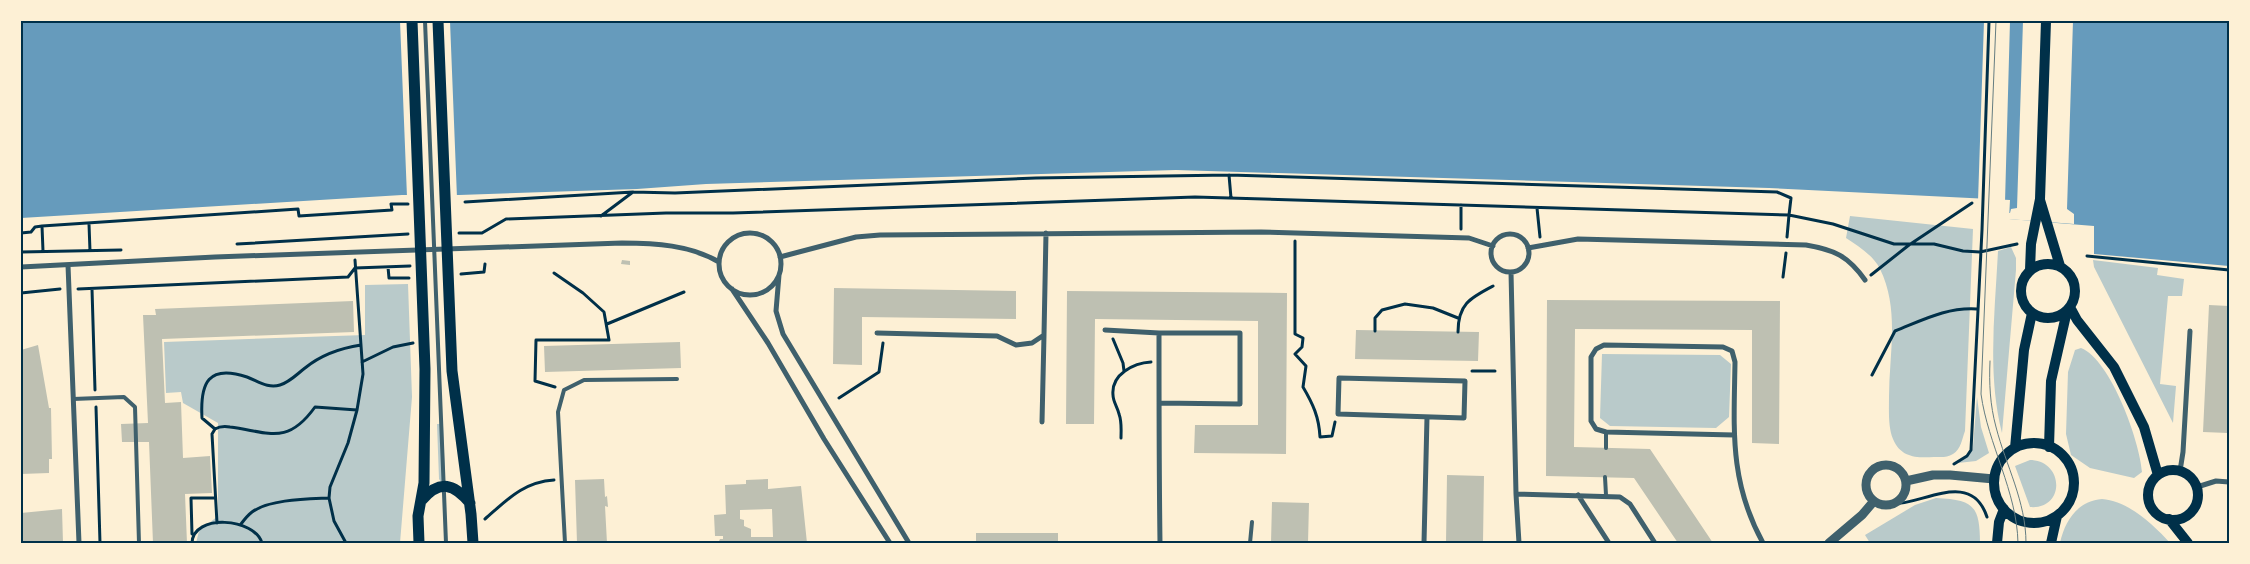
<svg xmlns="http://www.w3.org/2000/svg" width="2250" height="564" font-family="Helvetica,sans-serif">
	<rect width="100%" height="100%" fill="#fdf0d5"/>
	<path fill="#b9caca" d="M1850,216L1973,229L1965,431C1962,439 1961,449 1953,454C1947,458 1941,457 1934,457C1917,458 1901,458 1893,439C1888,427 1889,410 1889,397C1889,354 1900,310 1880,269C1873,255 1858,246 1846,238Z
		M2011,247L2016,258V270L2002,433C1987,374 1995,312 1998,251Z
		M2093,260L2158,268L2157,275L2184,279L2182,296H2168L2160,384L2176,386L2173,423L2094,267Z
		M408,284L412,397L400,543H256L255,541L196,543L199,531L218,516V423L183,403L181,392L166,393L164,342L365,335V285Z
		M2081,348C2111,360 2140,442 2142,472L2134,478L2090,468L2071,455L2066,434L2068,372L2075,350Z
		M1602,354L1720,355L1731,364L1729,417L1716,428L1610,426L1600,418Z
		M1977,397L1981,427L1989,453L1976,461L1958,463L1972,450L1973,446Z
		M437,424H441L443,426L445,479L441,482L439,479Z
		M2030,460C2065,461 2065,510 2030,507L2015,466Z
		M1936,498C1972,500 1980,504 1980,543H1870L1865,535L1915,505Z
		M2102,499C2128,501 2153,524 2170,543H2060C2065,520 2078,501 2102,499Z"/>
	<path fill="#669bbc" d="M21,21H2229V266L2094,254V226L2009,219L2010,200L1769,188L1176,170L706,184L637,189L459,195H402L21,218Z"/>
	<path fill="#fdf0d5" d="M400,21H450L457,198L407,197Z
		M1984,21H2010L2005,202L1978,201Z
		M2023,21H2073L2067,209L2074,214V224L2007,219V213H2010L2011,209L2017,208Z"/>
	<path fill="#bec0b2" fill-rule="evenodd" d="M622,260L630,261V265L621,264Z
		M834,288L1016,291V319L862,317V365L833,364Z
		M1067,291L1287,293L1286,454L1194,453L1195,425H1258V321L1095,319L1094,424H1066Z
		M1547,300L1780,301L1779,444L1752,443V330L1575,329L1574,447L1650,449L1713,543H1678L1634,478L1546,476Z
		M353,301L354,332L162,339L165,403L181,402L183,458L210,456L212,493L185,494L187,543H153L149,442H122L121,424L148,423L143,315H156L155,309Z
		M2209,305L2229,306L2228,433L2203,432Z
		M1356,330L1479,332L1478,361L1355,359Z
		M680,342L681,368L545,372L544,346Z
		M38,345L49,408H51L52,459H49V473L21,474V350Z
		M1447,475L1484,476L1483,543H1446Z
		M604,479L605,497L607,496L608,507L605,506L607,543H577L575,480Z
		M768,479V489L801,486L807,543H718L720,539H723V536H715L714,515L726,514L725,485L746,484V480ZM772,509L773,537H751V529L744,526V520L740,519V510Z
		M1272,502L1309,503L1308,543H1271Z
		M62,509L63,543H21V513Z
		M976,533H1058V543H976Z"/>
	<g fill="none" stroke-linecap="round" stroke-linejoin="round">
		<path stroke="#003049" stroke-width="3" d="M1229,175L1231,198
			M465,202L633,192
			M1537,208L1540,237
			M601,216L633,192L675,193L1036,178L1229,175L1777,192L1791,198L1789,215L1833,224L1894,244H1934L1963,251L1980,252L2017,244
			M89,224L90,251
			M42,226L43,251
			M1461,229V205
			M21,233L31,232L35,227L42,226L298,209L299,216L392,210L391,204H408
			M459,233H482L506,219L666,213H733L1195,197L1789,215L1787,237
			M1295,241V334L1303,338L1302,347L1295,354L1306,366L1303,387C1313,404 1319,417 1320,437L1332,436L1335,422
			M237,244L408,234
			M21,252L121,250
			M2087,256L2229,270
			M388,267L389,278H409
			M554,273L583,293L604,312L609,340H536L535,381L555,387
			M461,274L484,272L485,264
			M1871,275L1909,245L1972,203
			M1783,277L1786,253
			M78,289L348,277L355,268L410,266
			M92,289L95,390
			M21,293L60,289
			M607,324L684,292
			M1375,331V318L1382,310L1405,304L1433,308L1458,318
			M1458,332C1458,304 1470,298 1493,286
			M1113,339L1123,363L1124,371
			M362,362L393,347L413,343
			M1472,371H1495
			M1872,375L1895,331C1923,320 1947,307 1977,309
			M839,398L879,372L883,343
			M96,407L100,543
			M215,429L202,418C200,383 208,364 247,377C258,381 268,389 280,385C290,382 297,374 305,368C321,355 341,348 361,345
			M1121,438C1121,430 1122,422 1119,414C1118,408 1113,402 1113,395C1111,374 1134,363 1151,362
			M1954,464L1967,456L1971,450L1982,230L1989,21
			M1890,504C1921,506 1971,468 1987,517
			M485,519C507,500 523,482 554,480
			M217,523L212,434L215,429C220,426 224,426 230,427C269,432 287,446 315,407L357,410
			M241,524C244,520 248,515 252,512C270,499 308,499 329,498
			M192,534L191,498H215
			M192,543C193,513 255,518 262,543
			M346,543L334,521L329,498L330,487L348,443L357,410L363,374L355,260"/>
		<path stroke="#3f606c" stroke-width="4" d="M425,21L446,543
			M73,399L124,397L135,407L139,543
			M1606,448V432
			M1605,477L1606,495
			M565,543L558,412L564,390L584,380L677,379
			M1250,543L1252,522"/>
		<path stroke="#3f606c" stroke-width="5" d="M719 264a31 31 0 1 1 62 0a31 31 0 1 1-62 0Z
			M1491 253a19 19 0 1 1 38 0a19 19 0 1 1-38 0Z
			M1528,248L1578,239L1806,245C1835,250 1848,256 1865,280
			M780,257L856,237L880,235L1261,232L1469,238L1493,246
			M68,265L79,543
			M21,267L215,257L622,243C655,243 690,245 719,262
			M1511,272L1516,494L1519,543
			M779,275L776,311L783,334L909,543
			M732,289L768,343L824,439L890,543
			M1105,330L1159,333
			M877,333L997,336L1016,345L1032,343L1044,335L1046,233
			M1339,378L1465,381L1464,418L1338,414Z
			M1159,403L1240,404V333H1159C1159,403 1159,473 1160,543
			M1042,422L1044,335
			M1734,435L1606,432L1596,429L1591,421V357L1596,349L1604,345L1723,347L1732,351L1735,362C1734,430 1729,481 1763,543
			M2180,471L2183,452L2190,331
			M2197,487L2216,481L2229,482
			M1516,494L1620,497L1630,504L1655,543
			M1578,495L1609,543
			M1424,543L1427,417"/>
		<path stroke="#3f606c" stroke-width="9" d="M1866 485a20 20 0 1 1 40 0a20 20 0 1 1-40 0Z
			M1906,481L1933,475H1950L1994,479
			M1829,543L1862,515L1874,501"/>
		<path stroke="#003049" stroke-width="10" d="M2040,200L2060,266
			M2021 291a27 27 0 1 1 54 0a27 27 0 1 1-54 0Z
			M2030,270L2031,244L2040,199L2046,21
			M2070,307L2077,320L2114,367L2144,427L2158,475
			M1994 483a40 40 0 1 1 80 0a40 40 0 1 1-80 0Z
			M2049,447L2051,381L2067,311
			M2015,448L2024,350L2032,313
			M2148 495a25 25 0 1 1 50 0a25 25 0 1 1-50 0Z
			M2169,519L2188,543
			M1997,543L1999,522L2004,509
			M2051,543L2057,516"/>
		<path stroke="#003049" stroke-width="11" d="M412,21L425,369L424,483L418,516L419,543
			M438,21L452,371L471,514L473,543
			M422,500C440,479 454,484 470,503"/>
		<path stroke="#657d81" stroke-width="1" d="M1996,21L1981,394C1988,445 2017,491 2018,543
			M1990,361C1989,383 1990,405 1996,427C2006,466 2026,501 2026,543"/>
	</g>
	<rect width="2250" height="564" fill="none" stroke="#fdf0d5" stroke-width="45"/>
	<rect x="22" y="22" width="2206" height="520" fill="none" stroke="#003049" stroke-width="2"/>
</svg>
